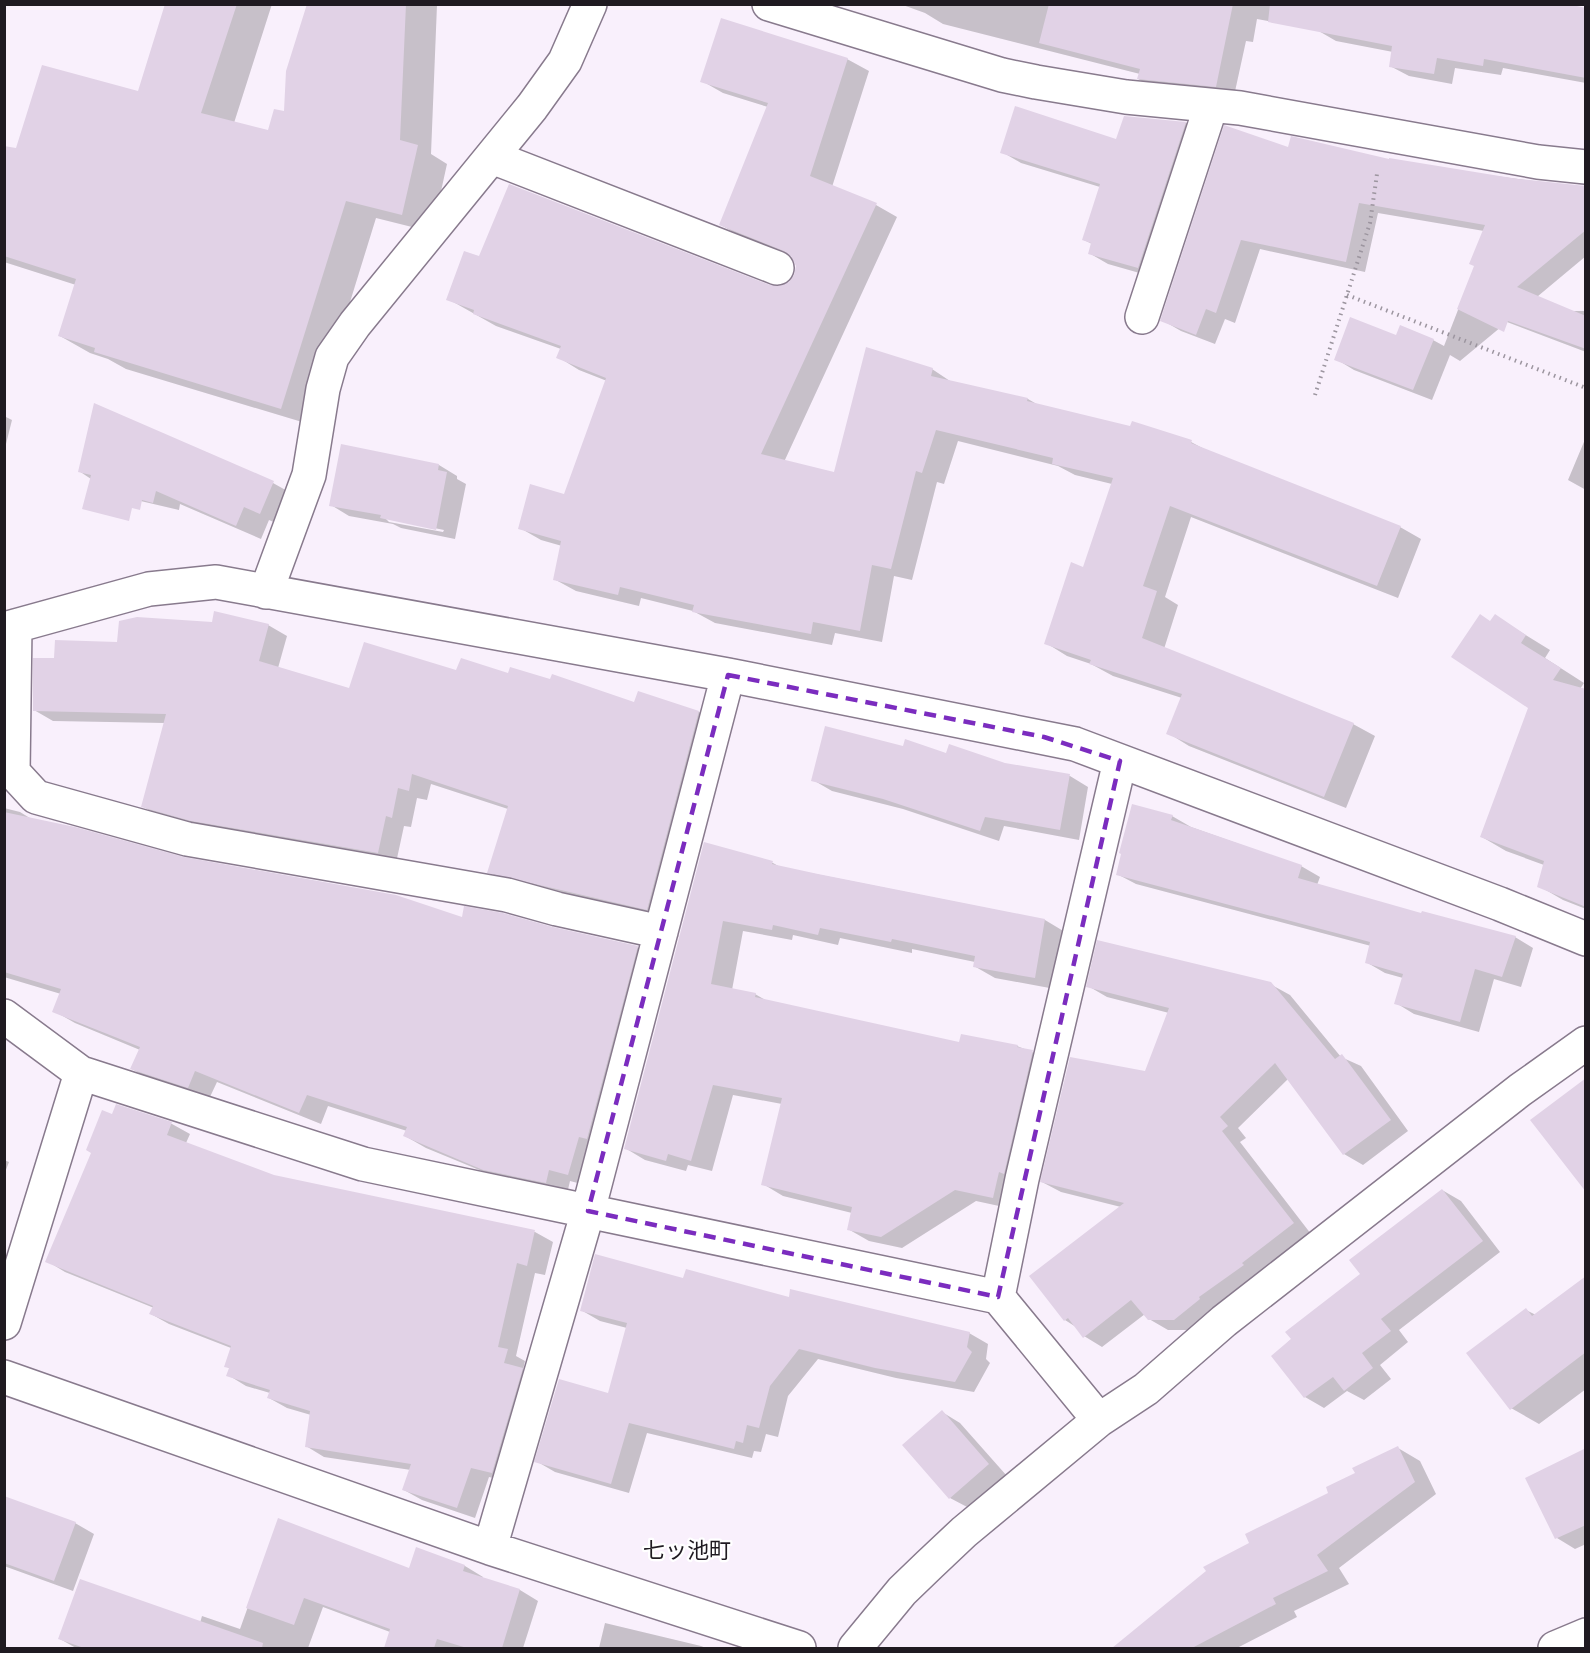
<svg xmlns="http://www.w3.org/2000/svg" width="1590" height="1653" font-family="Rubik,'Noto Sans JP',sans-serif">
	<rect width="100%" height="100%" fill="#f9f0fc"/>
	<path fill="#0003" fill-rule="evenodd" d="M167,4H272L234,123L269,131L286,113L308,4L437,5L431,154L447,164L432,232L376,218L312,425L126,369L108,359L90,353L60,336L76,285L4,262V153L17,150L139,93Z
		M900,4H1544L1586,10V83L1503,68L1501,75L1455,68L1452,84L1409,76L1390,66L1393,52L1336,41L1317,30L1257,19L1253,42L1246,41L1234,96L1156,89L1138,79L1140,74L943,24L925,13Z
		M847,59L869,71L832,187L876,205L897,217L784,462L835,474L932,369L953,383L1028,399L1040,406L1191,442L1206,450L1400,527L1421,539L1398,598L1191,517L1165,597L1178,605L1164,649L1353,724L1375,736L1346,808L1189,746L1168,733L1182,698L1113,676L1091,664L1067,656L1046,643L1084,568L1112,484L1075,475L1058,466L958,441L944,484L937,482L912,580L894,576L882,642L835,633L832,645L715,623L693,611L641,598L639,606L576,591L554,579L562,546L541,540L520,528L565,496L607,381L579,370L558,357L561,349L496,326L448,299L480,258L781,288L790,283L796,276L797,264L794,257L742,237L721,225L768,107L723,93L702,81Z
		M1125,117L1186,123L1204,134L1157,278L1108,264L1089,253L1092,244L1084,240L1100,187L1021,163L1002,152L1117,141Z
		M1289,149L1586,188V256L1520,311H1586V352L1507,322L1460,361L1450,355L1432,400L1354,370L1336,359L1397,337L1433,340L1444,346L1475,266L1484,231L1378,213L1365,272L1260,249L1235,323L1225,319L1215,344L1181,331L1162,320Z
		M95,405L273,483L298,497L285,527L269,520L261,539L180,504L179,510L115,495L79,471Z
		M4,416L12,420L4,452Z
		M1586,437V490L1568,480Z
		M439,465L457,476V479L466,484L455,539L401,528L393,524L349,516L331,505ZM385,518L444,530L443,532L389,522Z
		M1495,616L1550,650L1545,658L1584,683L1580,689L1586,691V909L1563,900L1539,886L1544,865L1506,851L1482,837L1530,707L1491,622Z
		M268,625L287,636L278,668L350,689L457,672L509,674L635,703L699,712L717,723L666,919L507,882L489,872L508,809L431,784L427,800L417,798L411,827L404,826L396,863L211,831L161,817L142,806L165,723L53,721L34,710L56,660L118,644Z
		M904,747L1070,776L1088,787L1079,840L1004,826L999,841L903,809L832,791L813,780Z
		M4,808L20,812L33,820L183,859L463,919L637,947L658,960L589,1186L570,1181L567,1194L506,1181L426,1148L405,1136L407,1131L328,1106L321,1124L217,1082L209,1099L153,1081L132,1069L140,1050L75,1023L54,1011L61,994L4,977Z
		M1172,816L1191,827L1301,866L1320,877L1317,885L1422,915L1515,937L1533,948L1521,987L1494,979L1479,1032L1414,1014L1396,1003L1403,978L1385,973L1366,962L1371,946L1136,884L1117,874Z
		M705,844L773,863L780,867L1045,920L1065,932L1055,989L995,978L974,966L975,962L912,949V953L840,938L838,945L793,935L792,940L743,931L732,990L755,994L767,1001L960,1044L1017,1046L1032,1052L1052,1063L1013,1209L976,1201L902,1248L869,1241L848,1229L852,1213L783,1196L763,1184L782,1104L733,1095L712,1171L688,1165L686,1171L645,1160L625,1148Z
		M1270,984L1290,995L1341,1057L1361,1066L1408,1131L1363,1165L1344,1154L1289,1078L1238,1128L1246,1138L1240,1142L1311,1234L1194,1330H1168L1149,1319L1145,1314L1102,1347L1084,1336L1076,1327L1065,1320L1121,1207L1061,1192L1042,1182L1146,1072L1169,1013L1107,997L1088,986Z
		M117,1106L172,1124L190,1134L186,1143L273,1177L535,1232L553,1242L545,1275L535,1273L516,1356L525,1361L523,1370L540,1380L511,1482L489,1477L475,1518L422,1500L404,1490L411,1470L324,1457L306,1446L311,1415L287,1408L269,1398L270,1393L246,1386L228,1375L230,1369L226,1366L231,1348L169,1324L151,1314L154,1308L65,1272L47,1261Z
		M4,1160L9,1162L4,1175Z
		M1442,1190L1461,1201L1500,1252L1399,1330L1408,1342L1380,1365L1391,1379L1364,1400L1347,1391L1324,1408L1305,1397L1273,1356L1362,1274Z
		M1586,1277V1389L1539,1424L1511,1408L1526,1310L1536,1315Z
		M684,1280L969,1333L988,1344L986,1359L990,1363L974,1392L896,1378L818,1359L788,1396L778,1437L766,1434L761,1452L754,1451L752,1458L647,1433L629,1493L555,1472L536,1461L609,1395L627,1328L600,1321L581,1310Z
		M942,1412L960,1423L1007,1476L969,1508L950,1498Z
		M1398,1448L1420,1461L1436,1494L1339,1568L1349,1584L1294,1611L1297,1617L1237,1648H1139L1125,1640L1251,1543L1330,1494Z
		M1586,1450V1544L1575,1549L1557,1538Z
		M4,1497L75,1523L94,1534L73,1591L4,1566Z
		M279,1520L409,1570L417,1549L465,1566L483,1577L482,1579L520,1590L538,1601L523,1648H385L390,1632L323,1607L308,1648H76L60,1639L200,1623L202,1616L240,1629Z
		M605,1623L701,1646L706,1648H599Z"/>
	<path fill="#e1d2e6" d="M165,4H237L201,113L268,130L274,109L284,111L286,71L307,4H406L400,140L418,145L402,215L346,201L281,409L94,352L95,348L58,336L76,279L4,256V146L16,148L42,65L138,91Z
		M1049,4H1233L1216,87L1137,79L1140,69L1039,43Z
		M1270,4H1568L1586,8V78L1484,59L1483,66L1437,58L1434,74L1389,67L1392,46L1268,22Z
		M721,18L848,58L810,176L877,203L761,454L834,472L866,347L933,368L931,376L1028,398L1027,401L1130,426L1132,421L1192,440L1191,443L1401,526L1377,586L1170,506L1143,586L1157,591L1142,638L1354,723L1324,797L1166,734L1182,694L1089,664L1091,660L1044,644L1071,562L1083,567L1113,478L1052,464L1053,458L936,430L922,473L916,471L891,569L872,565L860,631L813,622L811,634L692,612L694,605L620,587L618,595L553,580L561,541L518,529L530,484L564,494L606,378L556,358L561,346L473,314L474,310L446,300L464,251L479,256L509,184L770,285L780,286L789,282L794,275L796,266L791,256L784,251L719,225L768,103L700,82Z
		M1015,106L1116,139L1124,116L1186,122L1138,268L1088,254L1091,243L1082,240L1100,184L1000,153Z
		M1224,125L1288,147L1291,136L1389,159V158L1518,179L1586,186V230L1517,287L1586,316V349L1508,321L1504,332L1457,309L1474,266L1469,264L1485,225L1359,203L1346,262L1241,240L1216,313L1206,309L1196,335L1160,321Z
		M1350,317L1396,335L1400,325L1434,339L1413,390L1334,360Z
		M94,403L274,481L260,514L244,507L236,526L156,491L153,503L142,500L140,510L132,508L129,521L82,509L91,475L78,472Z
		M341,444L439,464L438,470L447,472L436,530L380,518L381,515L329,506Z
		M214,611L269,624L259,661L349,688L364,642L456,670L461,658L508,673L510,667L550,679L552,674L634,702L638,691L699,711L647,910L487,873L508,806L412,774L409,791L398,788L392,818L386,816L378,853L191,821L141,807L166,714L33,711V658H54L55,640L117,642L119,621L137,617L212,622Z
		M1480,614L1490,621L1495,614L1526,635L1521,643L1561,668L1553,680L1586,689V907L1537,887L1544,861L1480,837L1528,708L1451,657Z
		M825,726L903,746L905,739L946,753L949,744L1005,763L1070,774L1060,830L985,817L980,831L883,799L811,781Z
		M1132,804L1173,815L1171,820L1302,865L1298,878L1421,913L1422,911L1516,936L1502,977L1475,969L1460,1022L1394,1004L1403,974L1365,963L1370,942L1116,875L1121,854L1119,853Z
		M4,812L75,827L184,857L396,895L462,917L464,906L503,913L553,927L638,946L587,1139L579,1137L568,1175L549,1170L546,1183L483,1170L403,1136L407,1127L307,1095L299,1113L195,1071L188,1088L130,1069L140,1047L52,1012L61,989L4,972Z
		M704,842L773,861L772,864L818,874L1045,919L1035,978L973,967L975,956L892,939L891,942L820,928L818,935L773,925L772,930L723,921L711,984L756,993L755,997L959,1042L961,1034L1018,1045L1017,1047L1033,1050L1004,1174L999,1172L993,1198L955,1190L881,1237L847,1230L852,1207L761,1185L782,1098L713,1085L691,1161L668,1154L666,1161L624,1149Z
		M1097,940L1271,982L1335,1059L1342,1054L1391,1120L1343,1155L1275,1063L1220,1117L1228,1126L1222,1131L1294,1223L1242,1263L1244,1265L1199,1297L1200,1299L1174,1320H1148L1131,1300L1083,1338L1068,1318L1064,1321L1029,1276L1124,1203L1040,1182L1070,1057L1145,1071L1169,1008L1086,987Z
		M1586,1078V1192L1530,1120Z
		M116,1104L172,1122L167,1135L274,1175L535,1230L527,1266L517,1263L498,1347L508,1349L504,1363L523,1368L492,1473L471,1468L457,1508L402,1490L411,1464L305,1447L310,1411L267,1398L270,1390L226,1376L229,1368L224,1367L231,1346L149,1314L153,1306L45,1262L91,1153L86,1150L102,1110L112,1114Z
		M1442,1189L1483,1241L1381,1319L1391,1331L1362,1353L1373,1368L1344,1391L1333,1377L1304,1398L1271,1356L1291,1339L1285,1332L1360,1274L1349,1260Z
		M595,1254L683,1278L686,1269L789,1297L790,1289L970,1332L967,1347L972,1352L955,1382L875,1368L799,1349L770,1386L759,1428L747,1425L743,1443L736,1441L734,1449L629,1423L611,1484L534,1462L559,1379L608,1393L627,1323L580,1311Z
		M1586,1276V1352L1510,1410L1466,1353L1526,1308L1532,1316Z
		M942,1410L989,1464L949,1499L902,1445Z
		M1398,1446L1415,1482L1317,1555L1328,1571L1273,1598L1276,1604L1192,1648H1112L1206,1571L1203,1567L1249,1543L1245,1534L1328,1493L1326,1487L1355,1473L1352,1468Z
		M1586,1448V1525L1555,1539L1525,1478Z
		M4,1496L76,1522L54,1581L4,1563Z
		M278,1518L409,1568L416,1547L465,1565L463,1571L520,1589L502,1648H467L437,1639L434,1648H384L390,1629L304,1598L294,1625L246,1608Z
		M80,1579L263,1643L262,1648H84L58,1639Z"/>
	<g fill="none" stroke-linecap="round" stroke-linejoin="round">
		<defs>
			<path id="minor" d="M769,4L1002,75L1036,82L1126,97L1240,108L1538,162L1586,167
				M492,157L777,268
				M1142,317L1211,106
				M266,592L309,475L323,389L332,357L355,324L532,107L565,61L590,4
				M15,626L13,772L36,797L187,839L507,895L557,909L661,932
				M4,629L149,589L216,582L728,675L1075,744L1500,904L1586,939
				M4,1016L81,1073L363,1164L998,1297L1099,1420
				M998,1297L1022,1179L1120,761
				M4,1323L81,1073
				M4,1377L490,1548L799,1648
				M490,1548L588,1211L728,675
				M855,1648L902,1591L929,1565L964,1532L1099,1420L1146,1389L1224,1321L1520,1090L1586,1043
				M1555,1648L1586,1635"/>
		</defs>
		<use href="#minor" stroke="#887a8d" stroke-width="36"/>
		<path stroke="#9c959f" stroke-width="4" stroke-dasharray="1.5 4.5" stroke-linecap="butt" d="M1347,295L1586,388
			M1315,395L1370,223L1377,174"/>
		<use href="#minor" stroke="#fff" stroke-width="33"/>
	</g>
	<path fill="none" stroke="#7b2cbf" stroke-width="4.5" stroke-dasharray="12 8" stroke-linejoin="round" d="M728,675L1044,737L1120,761L998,1297L588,1211Z"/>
	<g text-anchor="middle" stroke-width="4.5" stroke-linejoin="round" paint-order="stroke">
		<g font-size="22" fill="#1f1a21" stroke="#fff">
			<text x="687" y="1558">七ッ池町</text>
		</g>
	</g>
	<rect width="1590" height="1653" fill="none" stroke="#1f1a21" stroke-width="12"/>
</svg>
